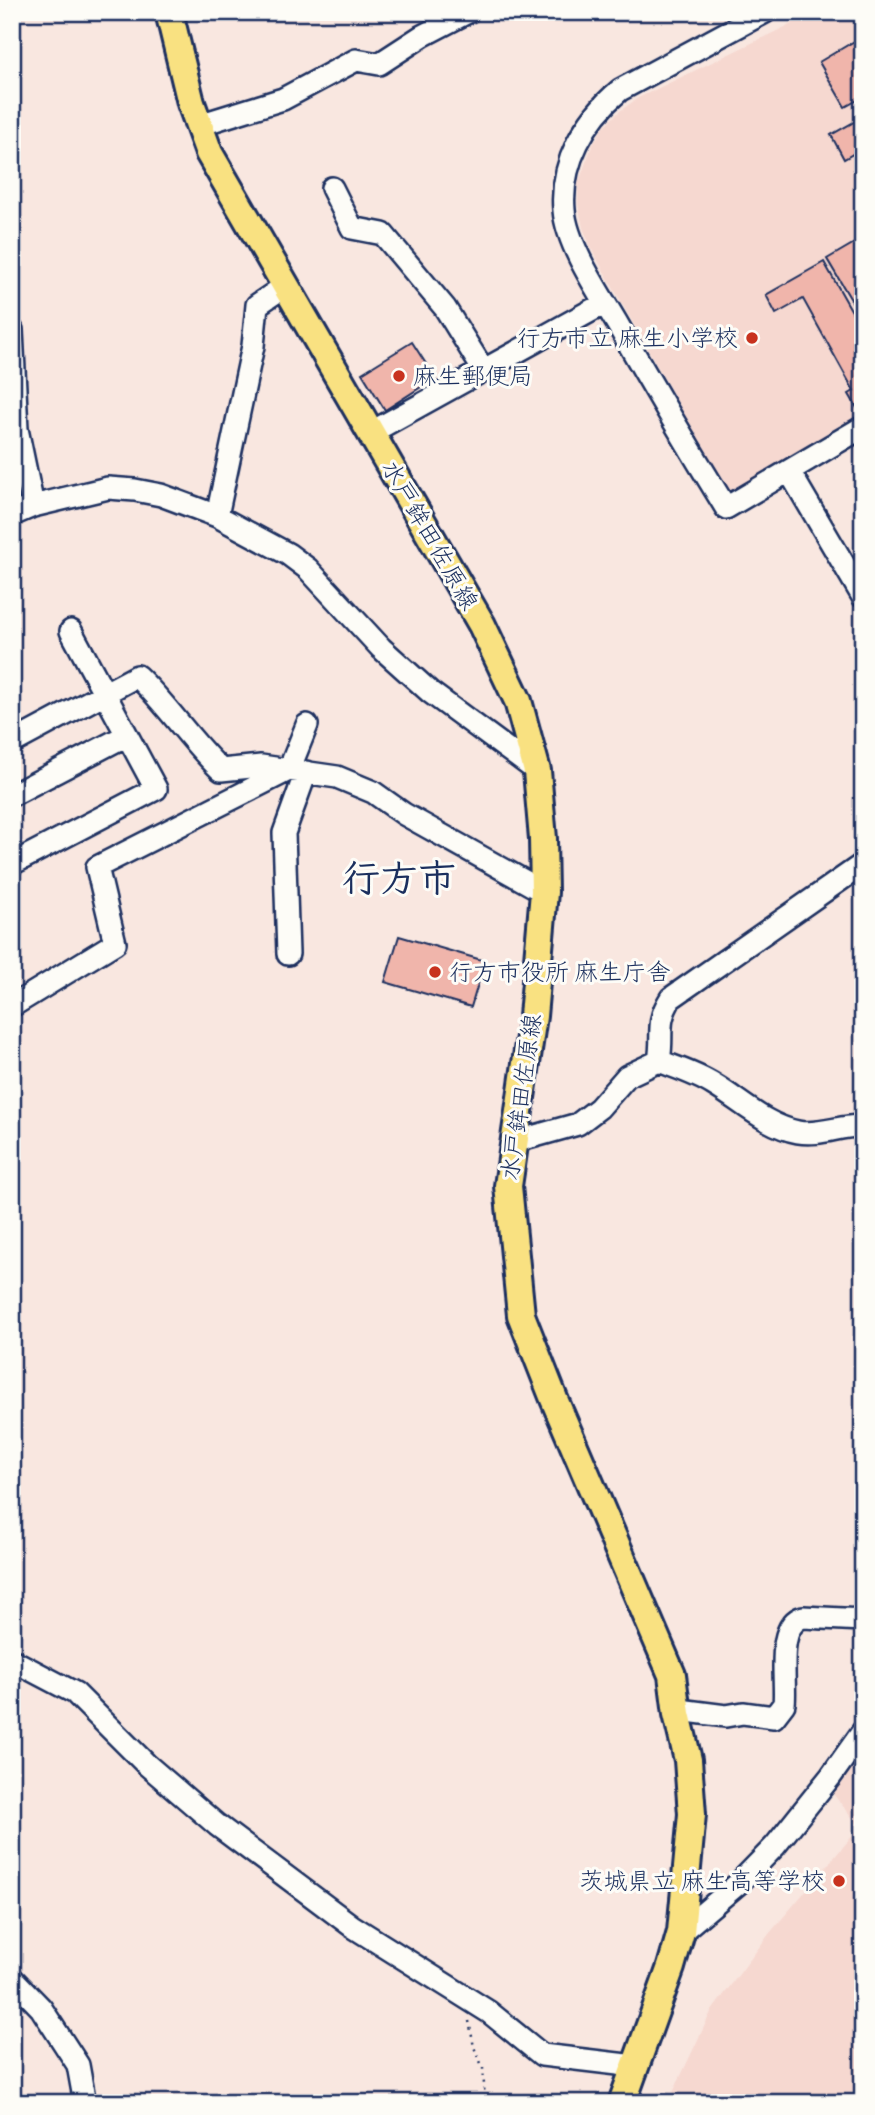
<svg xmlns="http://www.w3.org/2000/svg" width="875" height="2115" font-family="Itim,'Klee One',sans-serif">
	<rect width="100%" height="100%" fill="#f9e7e0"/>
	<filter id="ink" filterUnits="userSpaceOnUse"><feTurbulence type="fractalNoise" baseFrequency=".0143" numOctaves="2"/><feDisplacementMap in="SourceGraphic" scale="14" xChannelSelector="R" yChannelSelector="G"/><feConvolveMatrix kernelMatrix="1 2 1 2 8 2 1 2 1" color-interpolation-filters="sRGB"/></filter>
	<g filter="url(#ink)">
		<path fill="#f6d8d0" d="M816,12H863V425L732,499L593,252L583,228L578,205V184L592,146L604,126L620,111L638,98Z
			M863,1749V2103H668L711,2012L769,1934L860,1827L833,1794Z"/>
		<path fill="#f0b5ab" stroke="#1b2f5e" stroke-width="2" d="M863,36V97L845,107L819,62Z
			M863,117V148L844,159L831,135Z
			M863,238V320L827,259Z
			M824,262L863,331V411L860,413L849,394L854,391L803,299L776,314L766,295Z
			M412,342L435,378L385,410L362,373Z
			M399,936L485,961L471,1007L385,982Z"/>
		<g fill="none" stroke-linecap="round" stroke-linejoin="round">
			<defs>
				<path id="minor" d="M765,12L620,90C585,119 560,163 564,210C567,246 600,294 618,325C653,387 689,448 726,508L863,427
					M199,125L283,99L356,60L379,64L422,36L468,12
					M332,188L352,228L383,234L445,308L484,371
					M12,330L17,429L33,506
					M370,433L605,303
					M789,471L863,597
					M12,515L33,506L108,488L135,490L161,495L217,516L288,554L308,569L381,648L430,692L537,771
					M217,516L253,346L257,305L285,286
					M12,743L137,676C168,705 190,741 221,770L261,766L337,777L373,792L404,814L544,892
					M12,795L127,735
					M12,864L156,789L71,631
					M288,954L284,833L306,772
					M12,1006L115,943L97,867L289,770L307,725
					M659,1061C664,1034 655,1023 671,998L863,864
					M514,1142L578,1124L599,1108L627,1076L659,1061C677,1068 697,1074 714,1085C741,1101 766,1126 798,1132C820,1136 841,1125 863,1126
					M12,1660L75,1693L146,1764L217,1825L352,1926L489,2012L542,2055L635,2066
					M677,1714L687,1711L726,1716L743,1713L774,1717L784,1704C787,1681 775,1625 803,1617L863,1620
					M681,1932L739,1883L775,1846L831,1776L863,1731
					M12,1978L41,2008L78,2065L84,2098L82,2103"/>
				<path id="major" d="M169,12L191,103L209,153L482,625L518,701L537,771L543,839L544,892L533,1016L508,1186L521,1315L554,1399L672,1675L677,1714L688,1760L692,1814L681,1932L671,1967L622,2103"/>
			</defs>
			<use href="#minor" stroke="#1b2f5e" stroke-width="26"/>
			<use href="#major" stroke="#1b2f5e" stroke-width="32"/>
			<path stroke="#1b2f5e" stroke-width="2.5" stroke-dasharray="2 5" stroke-linecap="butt" d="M469,2021L474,2047L483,2068L485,2103"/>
			<use href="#minor" stroke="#fdfcf7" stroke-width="21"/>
			<use href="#major" stroke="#f9e181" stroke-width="26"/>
		</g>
	</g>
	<g fill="#c8321e" stroke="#fdfcf7" stroke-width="2.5">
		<circle cx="752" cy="338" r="7"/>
		<circle cx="399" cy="376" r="7"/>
		<circle cx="435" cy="972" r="7"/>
		<circle cx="839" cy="1881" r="7"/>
	</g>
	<g text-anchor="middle" stroke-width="6" stroke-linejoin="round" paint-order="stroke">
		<g font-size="24" fill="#1b2f5e" stroke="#fdfcf7" text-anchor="end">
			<text x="738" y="346">行方市立 麻生小学校</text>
			<text x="413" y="384" text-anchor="start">麻生郵便局</text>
			<text x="449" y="980" text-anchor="start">行方市役所 麻生庁舎</text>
			<text x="825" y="1889">茨城県立 麻生高等学校</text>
		</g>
		<g font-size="24" fill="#1b2f5e" stroke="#fdfcf7">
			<text transform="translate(430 535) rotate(60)" y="8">水戸鉾田佐原線</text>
			<text transform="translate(521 1097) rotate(-82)" y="8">水戸鉾田佐原線</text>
		</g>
		<g font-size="38" font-weight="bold" fill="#1b2f5e" stroke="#fdfcf7">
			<text x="399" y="891">行方市</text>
		</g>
	</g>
	<rect width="875" height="2115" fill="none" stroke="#fdfcf7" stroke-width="42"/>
	<rect x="21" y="21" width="833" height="2073" fill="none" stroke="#1b2f5e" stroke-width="2.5" filter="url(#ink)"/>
</svg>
